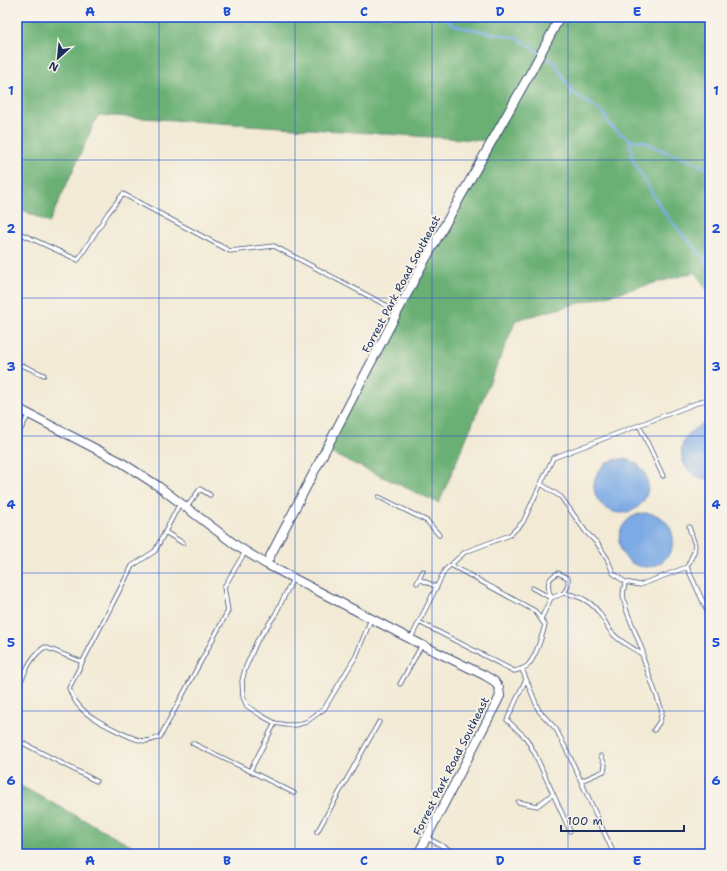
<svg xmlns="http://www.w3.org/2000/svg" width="727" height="871" font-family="'Shantell Sans',sans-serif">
	<rect width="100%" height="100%" fill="#f7f3e8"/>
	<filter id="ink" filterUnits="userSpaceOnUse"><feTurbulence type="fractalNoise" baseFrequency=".025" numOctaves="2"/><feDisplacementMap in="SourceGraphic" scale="8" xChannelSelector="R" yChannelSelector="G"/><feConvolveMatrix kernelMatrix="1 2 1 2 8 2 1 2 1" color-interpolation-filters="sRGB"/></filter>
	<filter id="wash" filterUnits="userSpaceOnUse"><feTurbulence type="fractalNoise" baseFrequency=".012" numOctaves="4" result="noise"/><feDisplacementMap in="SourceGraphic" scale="16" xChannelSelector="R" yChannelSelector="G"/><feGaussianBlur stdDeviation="0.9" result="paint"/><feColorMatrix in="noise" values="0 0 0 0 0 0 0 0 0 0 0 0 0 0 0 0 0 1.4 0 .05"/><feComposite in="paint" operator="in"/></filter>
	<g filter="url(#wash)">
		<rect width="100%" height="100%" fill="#f2ead5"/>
		<path fill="#6bb075" stroke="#43706a" d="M17,17H710V296L696,272L516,320L439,503L322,449L399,317L492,141L98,115L49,223L17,207Z
			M17,784L131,845L127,854H17Z"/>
		<path fill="#7caae5" stroke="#4c6ca2" d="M701,425H710V479C705,479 700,478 695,475C678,466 677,441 693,430C695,428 699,427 701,425Z
			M594 486a27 27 0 1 1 54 0a27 27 0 1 1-54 0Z
			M619 540a27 27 0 1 1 54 0a27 27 0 1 1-54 0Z"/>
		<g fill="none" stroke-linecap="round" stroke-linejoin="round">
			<path stroke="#7caae5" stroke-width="2.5" d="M442,17L456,26L517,38L555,63L573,93L604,113L609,124L618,132L630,140L643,141L666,152L689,160L710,170
				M630,140L632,158L656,200L670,220L695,248L710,268"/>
		</g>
	</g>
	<g filter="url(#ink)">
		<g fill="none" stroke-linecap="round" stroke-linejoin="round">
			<defs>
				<path id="service" d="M17,232L78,260L108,213L123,194L230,251L274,246L397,311
					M17,365L24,366L44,375
					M639,425L663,476
					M17,436L29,414
					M541,484L561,497L586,532L597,543L607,558L613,573L625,582L640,585L687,567L694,552L695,545L689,527
					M379,497L427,521L439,535
					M180,503L165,532L183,543
					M187,507L200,489L210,495
					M165,532L155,551L132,566L69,688C72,697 76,704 84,711C92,719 134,741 145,741C150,741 155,739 160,737L228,611L224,587L245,552
					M687,567L710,617
					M558,573L568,578V586L564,593L551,598C547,586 546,579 558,573Z
					M293,579L275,615L257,641L245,669L242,681L243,697L247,706L262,716L275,723L286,725H296L306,722L324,709L356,656L371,619
					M419,579L423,571
					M625,582L623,595L626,609L643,652V658L662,711L660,721L654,730
					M417,583L419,579L437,587
					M532,588L551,598L541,619
					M564,593C581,596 593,602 602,617C606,622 608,629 612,633C620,642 633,648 643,655
					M419,622L514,671C519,670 523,669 527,666C536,658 542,636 545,625L535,611L451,565
					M411,638L445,570L465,552L510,535L523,522L553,458L710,398
					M522,669L539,711L556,729L570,757L614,854
					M526,679L507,720L526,738L535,754L570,831
					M400,684L422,645
					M17,690C24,675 30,656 45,647L82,662
					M17,740L96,781
					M192,743L250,771L275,723
					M250,771L294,793
					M581,781L604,771L605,765L601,756
					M518,802L537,806L553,794
					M317,832L379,722
					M427,838L458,854
					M692,854L701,850"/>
				<path id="tertiary" d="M17,408L121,462L158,486L237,546L266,564L422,645L484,675L494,681L499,688L500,696L496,704L418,854
					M266,564L420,269L532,70L560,17"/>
			</defs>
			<use href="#service" stroke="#3b4b70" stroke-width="5"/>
			<use href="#tertiary" stroke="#3b4b70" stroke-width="10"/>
			<use href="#service" stroke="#fff" stroke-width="3.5"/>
			<use href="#tertiary" stroke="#fff" stroke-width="8"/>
		</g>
	</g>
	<path fill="none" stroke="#1d4ed8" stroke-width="1" stroke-opacity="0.55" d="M159,17V854M295,17V854M432,17V854M568,17V854M17,160H710M17,298H710M17,436H710M17,573H710M17,711H710"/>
	<g text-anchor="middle" stroke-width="4" stroke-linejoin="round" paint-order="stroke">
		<g font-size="11" fill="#1b2f5e" stroke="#f7f3e8">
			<text transform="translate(401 284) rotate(-62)" y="4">Forrest Park Road Southeast</text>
			<text transform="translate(451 766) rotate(-63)" y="4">Forrest Park Road Southeast</text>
		</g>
	</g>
	<rect width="727" height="871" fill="none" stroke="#f7f3e8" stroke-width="44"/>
	<g transform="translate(58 58) rotate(207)" stroke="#f7f3e8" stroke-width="3" paint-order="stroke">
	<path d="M0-3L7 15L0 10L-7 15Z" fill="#1b2f5e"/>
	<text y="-6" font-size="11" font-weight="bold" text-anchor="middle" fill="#1b2f5e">N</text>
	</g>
	<path d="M561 825v6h123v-6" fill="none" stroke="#1b2f5e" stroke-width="2"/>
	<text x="567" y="825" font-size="12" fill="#1b2f5e" stroke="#f7f3e8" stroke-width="3" paint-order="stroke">100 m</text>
	<rect x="22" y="22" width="683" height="827" fill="none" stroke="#1d4ed8" stroke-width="1.5"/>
	<g font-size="13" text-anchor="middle" font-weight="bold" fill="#1d4ed8">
		<text x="90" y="16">A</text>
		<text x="227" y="16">B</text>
		<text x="364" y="16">C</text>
		<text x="500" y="16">D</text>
		<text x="637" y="16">E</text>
		<text x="11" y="95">1</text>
		<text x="716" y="95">1</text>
		<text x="11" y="233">2</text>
		<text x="716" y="233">2</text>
		<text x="11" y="371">3</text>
		<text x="716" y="371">3</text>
		<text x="11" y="509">4</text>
		<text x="716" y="509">4</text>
		<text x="11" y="647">5</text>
		<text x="716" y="647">5</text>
		<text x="11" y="785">6</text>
		<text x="716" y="785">6</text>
		<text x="90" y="865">A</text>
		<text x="227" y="865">B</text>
		<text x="364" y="865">C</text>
		<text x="500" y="865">D</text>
		<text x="637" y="865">E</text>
	</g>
</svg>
